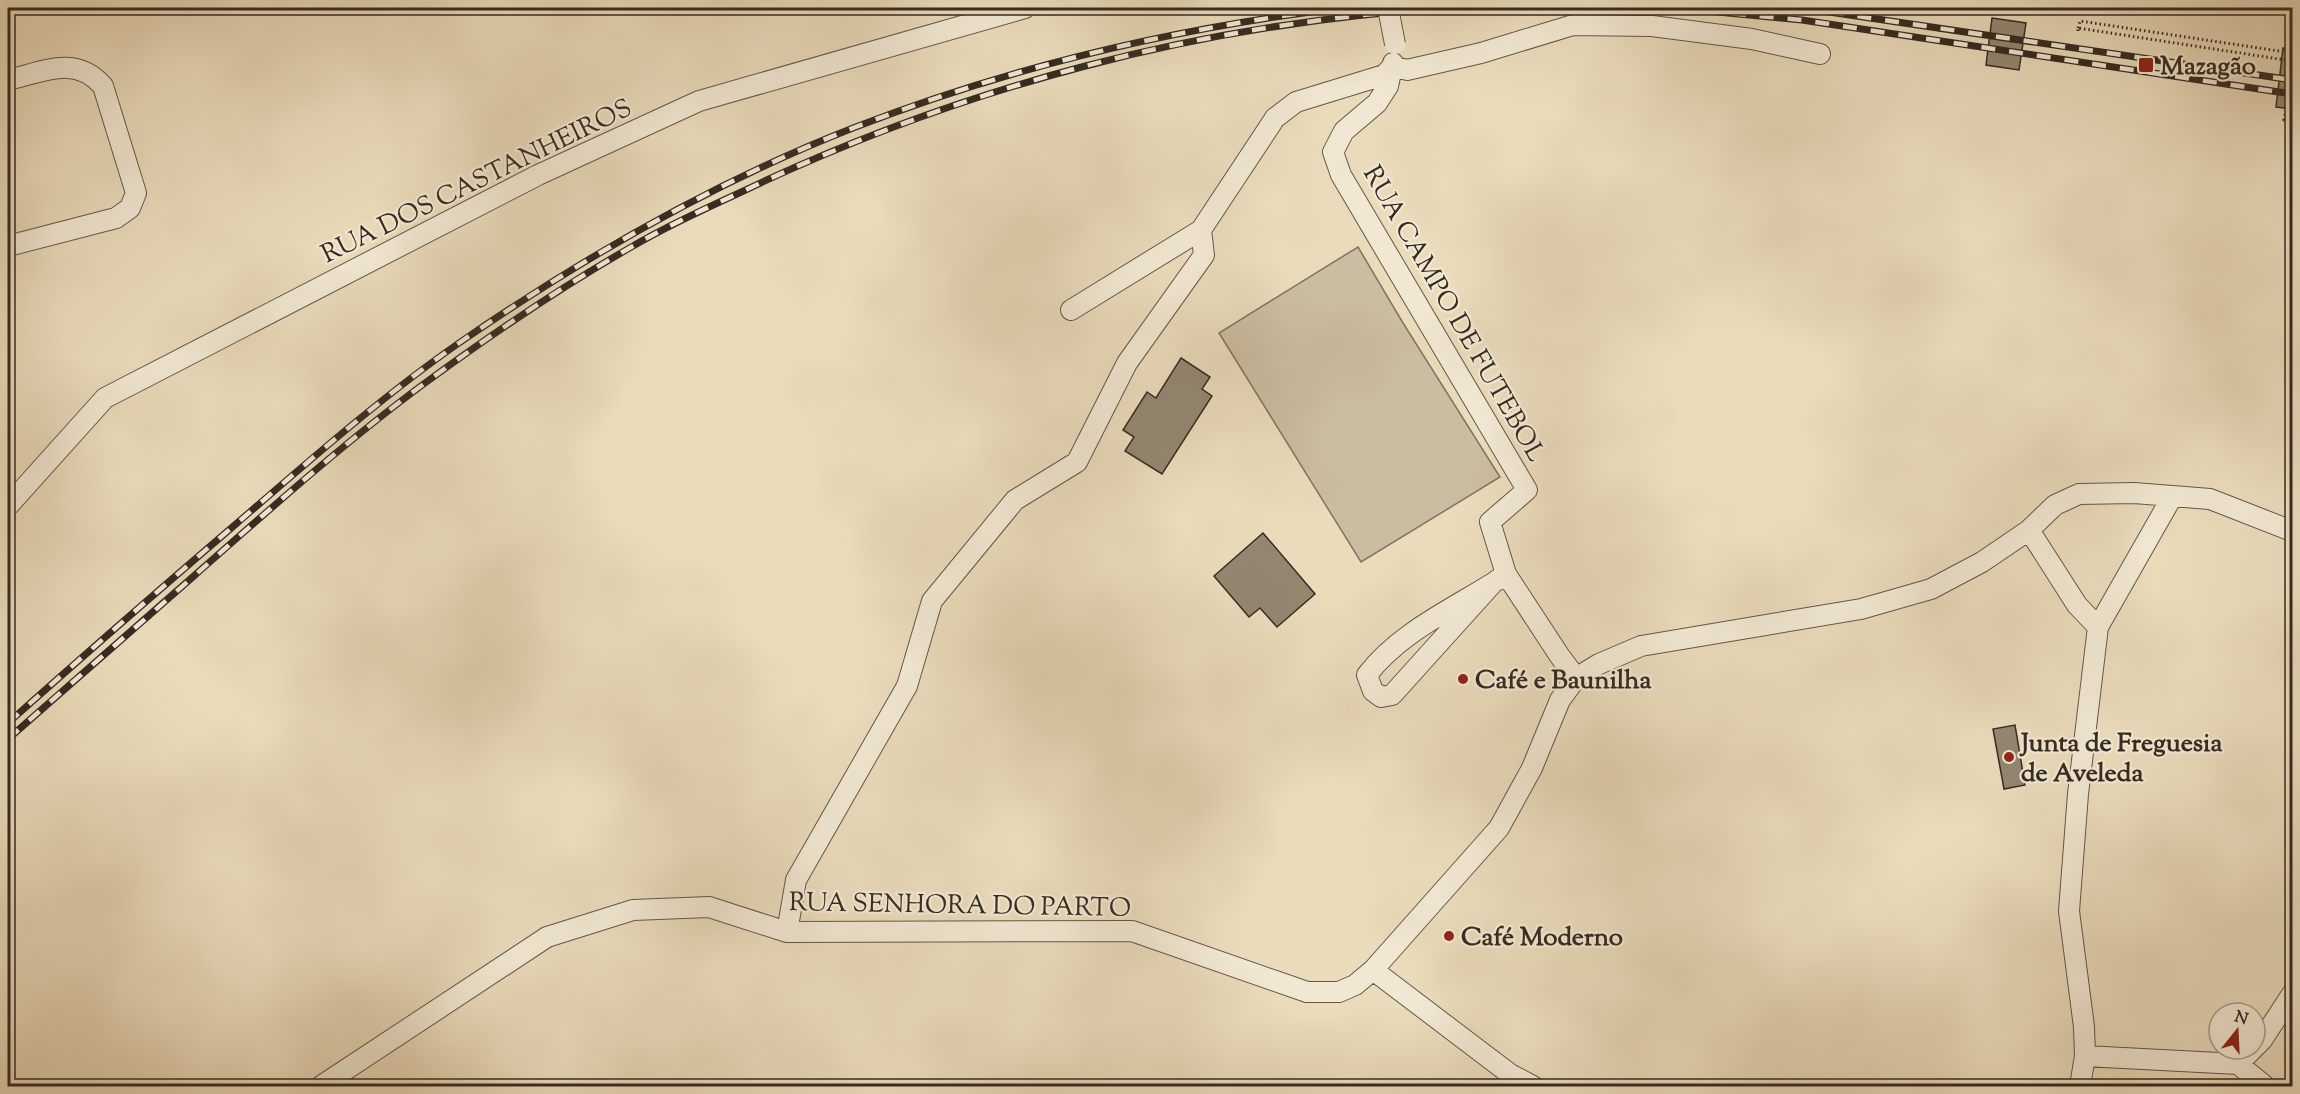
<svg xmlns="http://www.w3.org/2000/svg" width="2300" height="1094" font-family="'Sorts Mill Goudy',serif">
	<rect width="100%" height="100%" fill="#eadbbb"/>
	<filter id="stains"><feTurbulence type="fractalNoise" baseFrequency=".00333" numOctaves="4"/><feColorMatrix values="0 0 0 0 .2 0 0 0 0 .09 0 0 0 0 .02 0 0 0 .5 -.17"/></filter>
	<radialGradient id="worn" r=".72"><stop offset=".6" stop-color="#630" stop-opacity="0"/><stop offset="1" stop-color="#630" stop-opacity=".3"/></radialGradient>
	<path fill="#cbbda1" stroke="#807462" stroke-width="1.5" d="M1358,247L1403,323L1500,477L1361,562L1219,333Z"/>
	<path fill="#938772" stroke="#352b22" stroke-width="1.5" d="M1992,18L2026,23L2019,70L1986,65Z
		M2283,48L2292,49V109L2276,107Z
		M1181,358L1210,377L1202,389L1212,396L1162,474L1125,451L1134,437L1123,430L1147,392L1156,398Z
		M1263,533L1315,594L1277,627L1260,608L1249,617L1214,576Z
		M2015,725L2025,785L2004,789L1993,729Z"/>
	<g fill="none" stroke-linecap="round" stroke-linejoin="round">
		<defs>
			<path id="street" d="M1393,63L1388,86L1377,103L1344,131L1333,152L1341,175L1527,490L1490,522L1506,574L1559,655L1576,678
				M1393,66L1407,70L1481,53L1573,25L1652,26L1752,39L1820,54
				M8,80C43,72 75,54 103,86L136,193L130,208L116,218L8,246
				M1071,310L1201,230
				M8,506L105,398L538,175L699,101L1025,8
				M2029,530L2077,605L2098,627
				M1493,583C1450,610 1398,634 1367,675L1373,691L1381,697L1392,695L1493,583L1506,574
				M787,932L796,880L907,686L932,601L1015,500L1077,462L1127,363L1204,255L1201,230L1275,118L1296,102L1384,75L1393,66
				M1373,970L1510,1074L1533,1086
				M2255,1047L2262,1040L2292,994
				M2085,1056L2238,1064L2253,1049
				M2238,1064L2265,1086
				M321,1086L547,937L633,910L709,907L787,932L1132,931L1307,992H1339L1355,985L1373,970L1499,828L1532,768L1560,700L1576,678L1599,664L1641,646L1861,609L1931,589L1982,562L2029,530L2055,505L2079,494L2134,493L2210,499L2292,531
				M2080,1086L2085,1056L2084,1027L2069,911L2078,794L2098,627L2172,497"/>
		</defs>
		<use href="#street" stroke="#625748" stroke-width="22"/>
		<path stroke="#352b22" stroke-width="3" stroke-dasharray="1.5 3" stroke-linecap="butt" d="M2078,28L2080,21L2292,53
			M2078,31V28L2292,61
			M2286,110L2284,120L2292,122"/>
		<use href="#street" stroke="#f1e8d3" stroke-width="20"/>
		<defs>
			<path id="rail" d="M1676,8L1802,20L2292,94
				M1802,8L2292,80
				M8,723C83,656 159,590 236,524C308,462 380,398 459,343C581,259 715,182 853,128C1010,67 1175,28 1342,8
				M8,739C70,684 133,630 195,575C270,509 345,442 425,383C492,334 561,287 633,246C667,226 702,210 737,194C960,87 1201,23 1448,8"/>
		</defs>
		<use href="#rail" stroke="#352b22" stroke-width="7"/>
		<use href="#rail" stroke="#f1e8d3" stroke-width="4.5" stroke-dasharray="14" stroke-linecap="butt"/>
		<defs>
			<path id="street-bridge" d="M1388,8L1395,44"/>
		</defs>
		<use href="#street-bridge" stroke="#625748" stroke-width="22" stroke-linecap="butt"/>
		<use href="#street-bridge" stroke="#f1e8d3" stroke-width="20"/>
	</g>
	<g fill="#8f2418" stroke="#f1e8d3" stroke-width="2">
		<rect x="2138" y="57" width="16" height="16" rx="3"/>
		<circle cx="1463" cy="679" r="6"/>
		<circle cx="2009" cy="757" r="6"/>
		<circle cx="1449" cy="936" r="6"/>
	</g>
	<g text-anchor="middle" stroke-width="4.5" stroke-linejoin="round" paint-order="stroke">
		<g font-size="26" font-weight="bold" fill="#352b22" stroke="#f1e8d3" text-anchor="start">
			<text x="2160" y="74">Mazagão</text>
			<text x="1475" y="688">Café e Baunilha</text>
			<text x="2021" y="751">Junta de Freguesia<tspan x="2021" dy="30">de Aveleda</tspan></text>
			<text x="1461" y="945">Café Moderno</text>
		</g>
		<g font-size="26" fill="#352b22" stroke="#f1e8d3">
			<text transform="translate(476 180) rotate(-26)" y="9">RUA DOS CASTANHEIROS</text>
			<text transform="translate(1455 313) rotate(60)" y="9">RUA CAMPO DE FUTEBOL</text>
			<text transform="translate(960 904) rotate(1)" y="9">RUA SENHORA DO PARTO</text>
		</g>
	</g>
	<rect width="2300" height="1094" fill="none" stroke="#eadbbb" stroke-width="30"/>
	<rect x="9" y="9" width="2282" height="1076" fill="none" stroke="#352b22" stroke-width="3"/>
	<rect x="15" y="15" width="2270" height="1064" fill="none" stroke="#352b22" stroke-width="1.5"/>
	<g transform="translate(2237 1031) rotate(18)"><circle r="28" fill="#f1e8d3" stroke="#a69c8c" stroke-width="1.5"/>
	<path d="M0-4.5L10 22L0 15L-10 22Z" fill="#8f2418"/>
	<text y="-9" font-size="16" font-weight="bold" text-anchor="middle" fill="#352b22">N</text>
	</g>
	<rect width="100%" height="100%" filter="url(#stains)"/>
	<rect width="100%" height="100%" fill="url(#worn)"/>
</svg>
